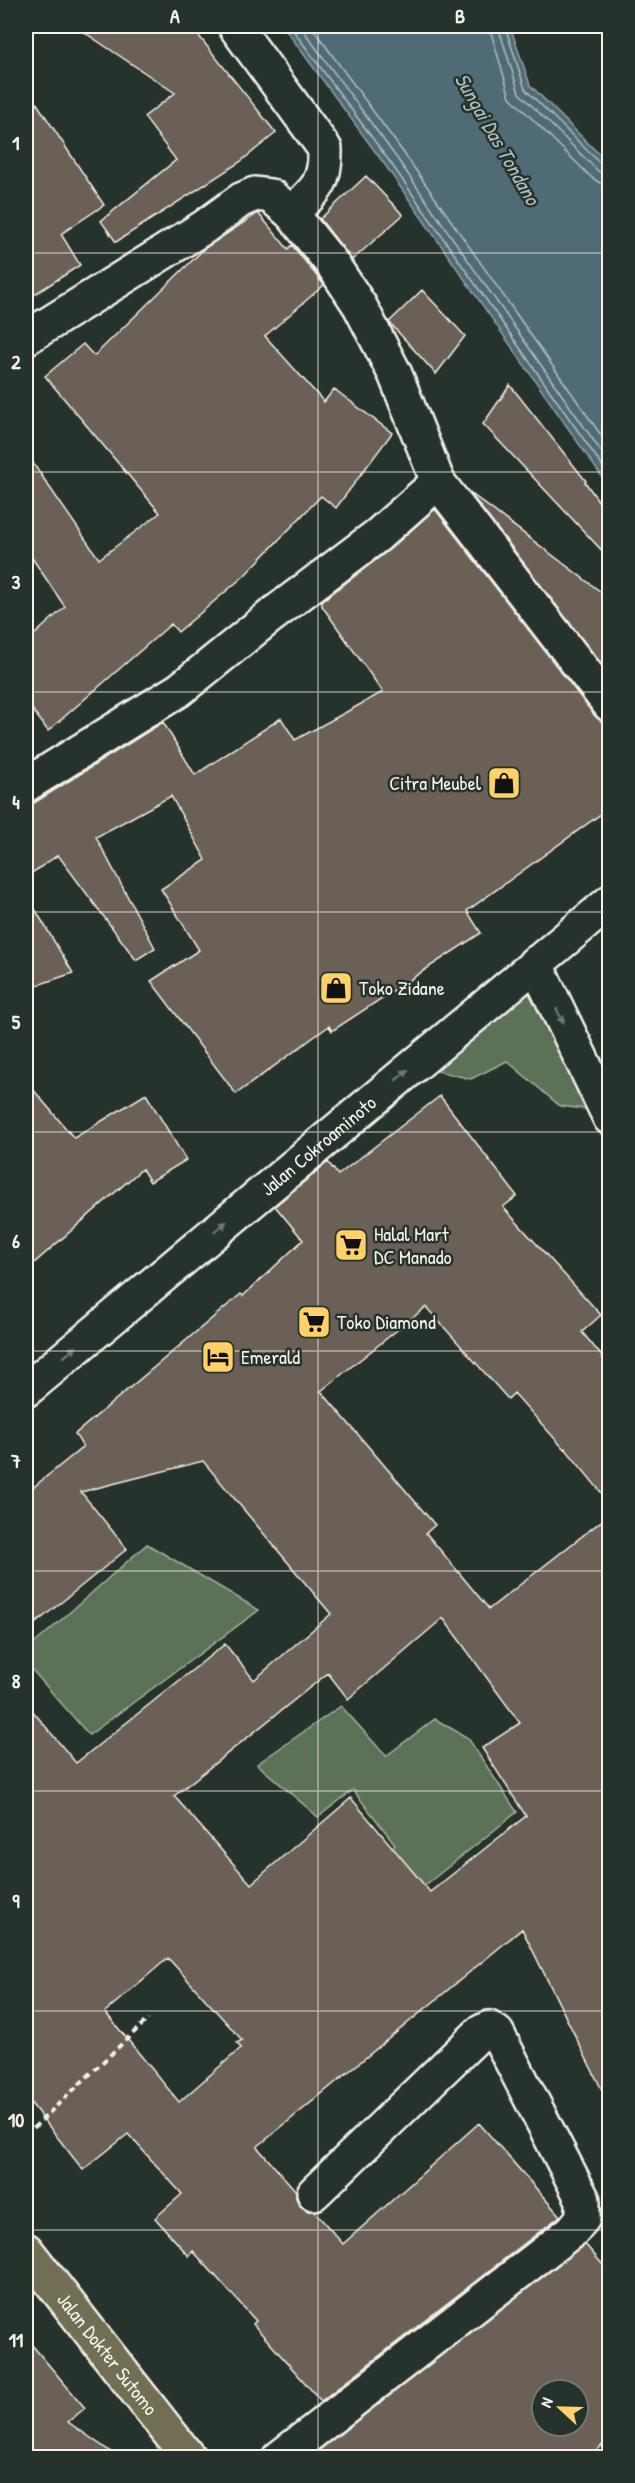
<svg xmlns="http://www.w3.org/2000/svg" width="635" height="2483" font-family="'Patrick Hand',sans-serif">
	<rect width="100%" height="100%" fill="#26332d"/>
	<filter id="ink" filterUnits="userSpaceOnUse"><feTurbulence type="fractalNoise" baseFrequency=".0167" numOctaves="2"/><feDisplacementMap in="SourceGraphic" scale="12" xChannelSelector="R" yChannelSelector="G"/><feConvolveMatrix kernelMatrix="1 2 1 2 8 2 1 2 1" color-interpolation-filters="sRGB"/></filter>
	<g filter="url(#ink)">
		<path fill="#5b7256" stroke="#a8b29f" stroke-width="1.5" d="M518,992L542,997L598,1095L584,1109L560,1106L507,1061L471,1079L425,1068Z
			M147,1544L259,1610L89,1735L26,1663V1651Z
			M341,1706L386,1756L435,1719L468,1738L517,1812L409,1898L379,1860L395,1844L353,1790L318,1817L257,1764Z"/>
		<path fill="#506c76" stroke="#92a1a4" stroke-width="1.5" d="M283,26H510L530,85L609,164V487L385,165Z"/>
		<g fill="none" stroke-linecap="round" stroke-linejoin="round">
			<path stroke="#b2bcba" stroke-width="1.5" d="M290,26L390,162L610,477
				M300,26L396,157L610,464
				M311,26L403,152L610,448
				M489,26L510,97L592,178L600,183L610,184
				M498,26L519,93L598,171L610,175
				M505,26L525,89L603,166L610,167"/>
		</g>
		<path fill="#6b6156" stroke="#f4f1e8" stroke-width="1.5" fill-rule="evenodd" d="M75,26H191L276,133L240,162L116,242L101,221L176,160L144,117L175,93Z
			M26,87L104,205L61,234L80,265L26,300Z
			M366,176L403,215L352,260L320,219Z
			M258,213L288,249L292,245L324,285L265,336L324,402L334,389L392,433L336,508L321,496L244,576L178,632L171,624L48,731L26,701V642L65,607L26,549V453L99,559L160,513L45,376L83,344L94,356L205,248Z
			M422,290L465,336L436,374L389,322Z
			M510,385L586,481L585,482L609,516V558L483,424Z
			M469,492L609,598V674Z
			M435,509L595,716L602,722L609,723V808L467,911L481,933L332,1031L329,1026L236,1094L151,981L199,950L161,889L206,860L171,796L96,837L155,948L136,960L58,855L26,877V808L163,722L195,775L281,718L295,740L383,692L322,606V601L389,550Z
			M26,894L73,973L26,989Z
			M26,1081L74,1138L146,1094L186,1160L150,1182L142,1169L26,1270Z
			M440,1096L517,1196L503,1207L601,1315L582,1332L609,1365V1502L565,1448L564,1449L514,1393L508,1399L426,1307L321,1391L435,1525L426,1533L489,1609L609,1515V2104L522,1929L257,2147L296,2191V2198L300,2206L308,2211H314L343,2244L479,2123L560,2216L321,2401L253,2324L256,2321L193,2251L189,2256L155,2218L182,2194L128,2134L83,2170L26,2097V1703L76,1763L225,1644L254,1680L331,1614L203,1461L81,1492L127,1549L26,1631V1493L83,1447L75,1434L241,1294L243,1296L303,1240L275,1206L328,1162L338,1175ZM443,1618L520,1723L482,1748L526,1816L430,1892L351,1798L251,1884L174,1796L328,1673L348,1699ZM168,1958L242,2040L237,2043L241,2048L179,2102L105,2012Z
			M585,2244L609,2272V2438L591,2457H310ZM542,2390H578V2426H542Z
			M26,2338L85,2408L68,2422L118,2457H26Z"/>
		<g fill="none" stroke-linecap="round" stroke-linejoin="round">
			<defs>
				<g id="minor">
					<path d="M235,26L325,149C326,184 315,191 291,213"/>
					<path d="M26,338L204,227L241,200L255,194L271,196L291,213L333,265L360,306L395,374L438,482L610,705"/>
					<path d="M26,785L179,690L272,615L378,535L438,482"/>
					<path d="M535,963L610,1118"/>
					<path id="s1" d="M26,1390L610,902"/>
					<path d="M279,2458L572,2231L583,2218V2200L497,2033L489,2028L481,2032L314,2193"/>
				</g>
				<g id="major">
					<path id="s2" d="M26,2250L189,2458"/>
				</g>
			</defs>
			<use href="#minor" stroke="#f4f1e8" stroke-width="38"/>
			<use href="#major" stroke="#f4f1e8" stroke-width="38"/>
			<path stroke="#f4f1e8" stroke-width="4" stroke-dasharray="6 4.5" stroke-linecap="butt" d="M26,2135L148,2019"/>
			<use href="#minor" stroke="#26332d" stroke-width="33"/>
			<use href="#major" stroke="#726e52" stroke-width="33"/>
		</g>
		<defs><path id="oneway-solid" d="M-6-.8H1V-3.2L6.5 0L1 3.2V.8H-6Z" transform="scale(1.5)"/></defs>
		<g fill="#6e766e">
			<use href="#oneway-solid" transform="translate(560 1016) rotate(64)"/>
			<use href="#oneway-solid" transform="translate(402 1075) rotate(-40)"/>
			<use href="#oneway-solid" transform="translate(220 1227) rotate(-40)"/>
			<use href="#oneway-solid" transform="translate(70 1352) rotate(-40)"/>
		</g>
	</g>
	<path fill="none" stroke="#f4f1e8" stroke-width="1.5" stroke-opacity="0.55" d="M318,26V2458M26,253H610M26,472H610M26,692H610M26,912H610M26,1132H610M26,1351H610M26,1571H610M26,1791H610M26,2011H610M26,2230H610"/>
	<defs>
		<symbol id="shop-square" viewBox="-11 -11 22 22"><rect x="-9" y="-9" width="18" height="18" rx="4" fill="#ffd166" stroke="#26332d"/><path d="M-5-2.5h2.3a2.7 3.5 0 0 1 5.4 0H5L5.5 6h-11ZM-1.5-2.5h3a1.5 2.3 0 0 0-3 0Z" fill="#111"/></symbol>
		<symbol id="supermarket-square" viewBox="-11 -11 22 22"><rect x="-9" y="-9" width="18" height="18" rx="4" fill="#ffd166" stroke="#26332d"/><path d="M-6-5.5h2.5l.6 2H6L4.5 2H-2.5L-4.4-4H-6ZM-1.5 3.2a1.3 1.3 0 1 0 .1 0ZM3 3.2a1.3 1.3 0 1 0 .1 0Z" fill="#111"/></symbol>
		<symbol id="hotel-square" viewBox="-11 -11 22 22"><rect x="-9" y="-9" width="18" height="18" rx="4" fill="#ffd166" stroke="#26332d"/><path d="M-6-4.5h1.5V1H6V5H4.5V3h-9V5H-6ZM-4 0a1.8 1.8 0 1 1 3.6 0ZM.5 0V-2.5h3Q6-2.5 6 0Z" fill="#111"/></symbol>
	</defs>
	<g fill-rule="evenodd">
		<use href="#shop-square" x="485" y="764" width="38" height="38"/>
		<use href="#shop-square" x="317" y="969" width="38" height="38"/>
		<use href="#supermarket-square" x="332" y="1226" width="38" height="38"/>
		<use href="#supermarket-square" x="295" y="1303" width="38" height="38"/>
		<use href="#hotel-square" x="199" y="1338" width="38" height="38"/>
	</g>
	<g text-anchor="middle" stroke-width="5" stroke-linejoin="round" paint-order="stroke">
		<g font-size="20" fill="#f4f1e8" stroke="#26332d" text-anchor="start">
			<text x="481" y="790" text-anchor="end">Citra Meubel</text>
			<text x="359" y="995">Toko Zidane</text>
			<text x="374" y="1241">Halal Mart<tspan x="374" dy="23">DC Manado</tspan></text>
			<text x="337" y="1329">Toko Diamond</text>
			<text x="241" y="1364">Emerald</text>
		</g>
		<g font-size="20" fill="#f4f1e8" stroke="#26332d">
			<text dy="7" stroke="none"><textPath href="#s1" startOffset="381">Jalan Cokroaminoto</textPath></text>
			<text dy="7" stroke="none"><textPath href="#s2" startOffset="132">Jalan Dokter Sutomo</textPath></text>
		</g>
		<g font-size="21" font-style="italic" fill="#b2bcba" stroke="#26332d">
			<text transform="translate(497 139) rotate(60)" y="7">Sungai Das Tondano</text>
		</g>
	</g>
	<rect width="635" height="2483" fill="none" stroke="#26332d" stroke-width="66"/>
	<g transform="translate(560 2408) rotate(292)"><circle r="28" fill="#26332d" stroke="#787f78" stroke-width="1.5"/>
	<path d="M0-4.5L10 22L0 15L-10 22Z" fill="#ffd166"/>
	<text y="-9" font-size="16" font-weight="bold" text-anchor="middle" fill="#f4f1e8">N</text>
	</g>
	<rect x="33" y="33" width="569" height="2417" fill="none" stroke="#f4f1e8" stroke-width="2"/>
	<g font-size="20" text-anchor="middle" font-weight="bold" fill="#f4f1e8">
		<text x="175" y="23">A</text>
		<text x="460" y="23">B</text>
		<text x="16" y="150">1</text>
		<text x="16" y="369">2</text>
		<text x="16" y="589">3</text>
		<text x="16" y="809">4</text>
		<text x="16" y="1029">5</text>
		<text x="16" y="1248">6</text>
		<text x="16" y="1468">7</text>
		<text x="16" y="1688">8</text>
		<text x="16" y="1908">9</text>
		<text x="16" y="2127">10</text>
		<text x="16" y="2347">11</text>
	</g>
</svg>
